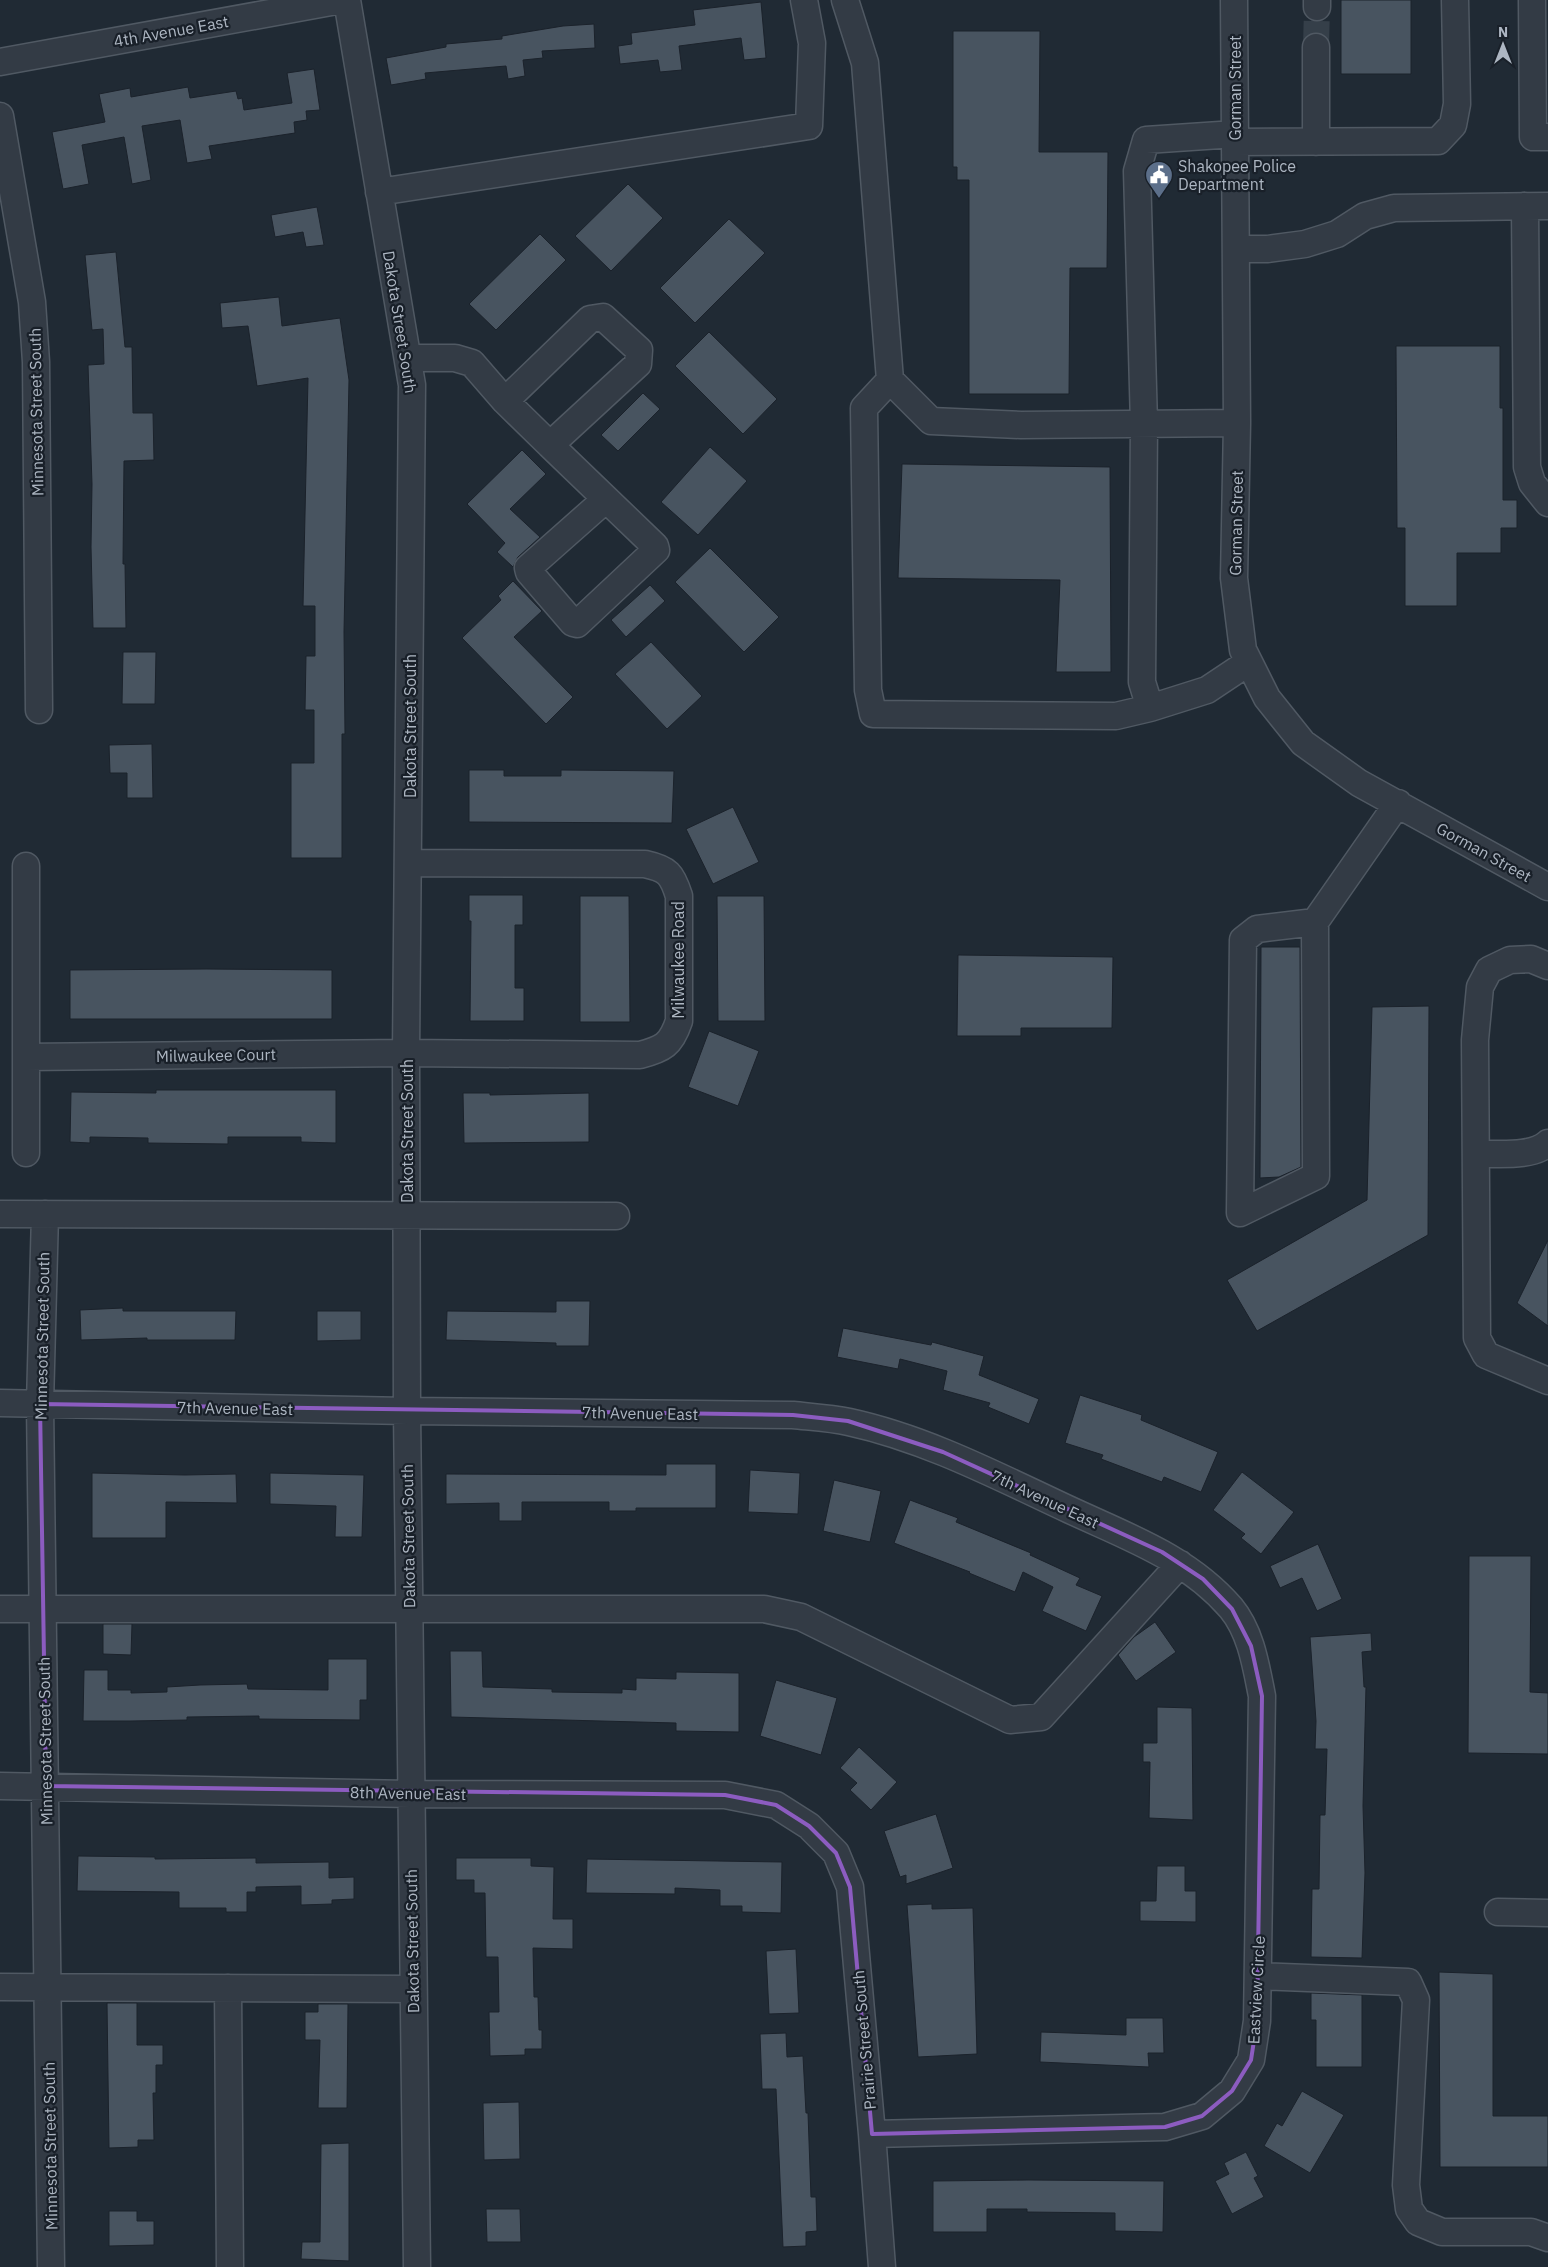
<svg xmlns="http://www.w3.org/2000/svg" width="1548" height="2267" font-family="'IBM Plex Sans',sans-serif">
	<rect width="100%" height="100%" fill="#202a34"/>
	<path fill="#485460" stroke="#1b222b" d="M1341,0H1411V74H1341Z
		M761,2L766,58L744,60L741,38L679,46L682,70L660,72L658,60L620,64L618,46L632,44L631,33L695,25L693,10Z
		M594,24L595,48L542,51L543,58L523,60L525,76L508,79L506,66L425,73L426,79L391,85L386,58L446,47V44L502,39V36L563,26Z
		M953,31H1040L1039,152H1108L1107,268H1070L1069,394H969V180H957V167H953Z
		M314,69L320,110L306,111L307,120L294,122L295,133L209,146L212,159L187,163L180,120L142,126L151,180L132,184L124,137L82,145L89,184L63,189L52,132L105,122L99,94L130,88L131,97L188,87L190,98L236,91L238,99L242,98L244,110L292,103L287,73Z
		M628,184L663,218L611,271L575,236Z
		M317,207L324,245L306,247L303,232L275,237L271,215Z
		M729,219L765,253L695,323L660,288Z
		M540,234L566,260L496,330L469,304Z
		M116,252L125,347H132L133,413H153L154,460L124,461L123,564H125L126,628H93L91,547L92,484L88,365L104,364L103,329L92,330L85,255Z
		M279,297L282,326L340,318L349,380L344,632L345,734H342V858H291V763H314V710H305L306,656H315V606H303L308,378L257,386L248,326L222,328L220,303Z
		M709,332L777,399L743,434L675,366Z
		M1396,346H1500V408H1503V500H1517V528H1501V553H1457V606H1405V528H1397Z
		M643,393L660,409L618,451L601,435Z
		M710,447L747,481L698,535L661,502Z
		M522,450L546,474L510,509L540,537L518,557L513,567L497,552L505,543L467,504Z
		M902,464L1110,467L1111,672H1056L1060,580L898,578Z
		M710,548L779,617L744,652L675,582Z
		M513,581L542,611L514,637L573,697L546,724L462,638L501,600L498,596Z
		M650,585L665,601L626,637L611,620Z
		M651,642L702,696L667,729L615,674Z
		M123,652H156L155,704H122Z
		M152,744L153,798H127V773H110L109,745Z
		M469,770H504V776H561V770L674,771L672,823L469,822Z
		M733,807L759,862L713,884L686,829Z
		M469,895H523V925H515V988H524V1021H470L471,921H469Z
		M580,896H629L630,1022H580Z
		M717,896H764L765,1021H718Z
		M1261,947H1300L1301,1167L1279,1177L1260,1178Z
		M958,955L1113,957L1112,1028H1021V1036H957Z
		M206,969L332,970V1019H70V970Z
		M1429,1006L1428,1235L1257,1331L1227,1280L1367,1200L1372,1007Z
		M709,1031L759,1051L738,1106L688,1087Z
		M156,1090H336V1143L301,1142V1137H228V1144L148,1143V1138L90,1137V1143L70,1142L71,1092L156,1093Z
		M463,1093H490V1095L589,1093V1142L464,1143Z
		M1548,1240V1326L1517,1303Z
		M556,1301H590L589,1346H556V1343L446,1340L447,1311L556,1312Z
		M123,1308V1311H236L235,1340H147V1338L81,1340L80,1310Z
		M317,1311H361V1340L317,1341Z
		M843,1328L931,1345L932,1342L984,1356L979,1375L1039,1399L1029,1424L988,1407L990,1403L943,1390L947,1371L900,1359L898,1369L837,1357Z
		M1080,1395L1142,1415L1141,1420L1218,1452L1201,1492L1164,1477L1162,1482L1101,1459L1103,1455L1065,1443Z
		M666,1464H716V1508H636V1511H609V1502H522V1521H499V1503L446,1504V1474L666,1475Z
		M750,1470L800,1473L798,1514L748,1512Z
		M1242,1472L1294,1512L1261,1554L1241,1538L1245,1534L1213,1510Z
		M92,1473L185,1475L236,1474L237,1503L166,1502V1538H92Z
		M270,1473L364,1475L362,1537H335L336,1506L270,1504Z
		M834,1480L881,1491L870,1542L823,1531Z
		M910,1500L958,1518L956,1522L1031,1553L1030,1555L1080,1578L1076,1585L1102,1596L1086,1631L1042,1611L1053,1587L1023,1572L1015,1592L969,1573L970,1572L894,1543Z
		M1318,1544L1342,1599L1317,1611L1302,1578L1280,1588L1270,1566Z
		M1469,1556H1531L1530,1692L1548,1693V1754L1468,1753Z
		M1155,1622L1176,1652L1136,1681L1118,1655L1134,1637Z
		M103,1624H132L131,1655L103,1654Z
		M1371,1633L1372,1651L1362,1652L1364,1687H1366L1363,1806L1365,1873L1362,1958L1311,1957L1312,1889H1319L1320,1815H1325L1327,1749H1315L1316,1721L1310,1637Z
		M450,1651H482L483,1687L552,1689V1692L622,1693V1689L636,1690V1678L676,1679V1672L739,1673V1732L676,1731V1723L451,1717Z
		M328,1659H367V1700H360V1720L259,1719V1716L187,1717V1720L131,1721H83L84,1670H108V1690H131V1693L167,1692V1687L200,1685L247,1684L248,1689L328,1690Z
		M776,1680L837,1698L821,1755L760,1736Z
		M1157,1707L1192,1708L1193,1820L1149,1818L1150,1762H1143V1743H1157Z
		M859,1747L897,1782L871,1810L850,1790L857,1783L840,1768Z
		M936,1814L953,1868L906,1884V1875L900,1877L884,1831Z
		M78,1856L155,1857V1859L256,1858V1863L329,1862V1878L354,1877V1899L332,1900V1904L301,1905V1886L256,1887V1892H247V1912H226V1908H179V1892L77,1891Z
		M456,1858H531V1866L554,1867L553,1919H573V1949L533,1948L534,1997H538L539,2030H542V2049H525V2055L490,2056L489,2012H499L498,1957H486L485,1893H474V1880H456Z
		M587,1859L782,1862L781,1913L742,1912V1906H720V1890L675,1888V1894L586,1893Z
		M1157,1866H1185V1891H1196V1922L1140,1921V1901H1156Z
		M932,1904V1909L973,1908L977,2054L918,2057L907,1905Z
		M796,1949L799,2013L769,2014L766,1951Z
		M1439,1972L1493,1974V2116H1548V2167H1440Z
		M1311,1993L1362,1995V2067H1316V2020H1311Z
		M107,2003H137V2045H163V2065H156V2093H153L154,2140H138V2147L109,2148Z
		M318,2004H348L347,2108H318L320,2040H305V2012H318Z
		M1126,2018H1163L1164,2053H1148L1149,2067L1040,2062L1041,2032L1126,2035Z
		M786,2033L787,2057L803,2056L806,2113H808L811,2197H816L817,2231L806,2232V2246L783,2247L776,2089H762L760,2034Z
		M1302,2091L1344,2115L1310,2173L1264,2146L1277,2123L1282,2126Z
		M519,2102L520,2159L484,2160L483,2103Z
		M349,2143V2261L301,2259L302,2242H320L321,2144Z
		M1246,2152L1258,2176L1254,2178L1264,2197L1232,2214L1215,2181L1229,2174L1224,2163Z
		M1028,2180L1164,2181L1163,2232L1115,2231V2213L1027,2212V2209H987V2232H933V2181Z
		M486,2209H520L521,2242H487Z
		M109,2211H137V2221H154V2245L109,2246Z"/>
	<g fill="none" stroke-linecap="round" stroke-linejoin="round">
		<path stroke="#353f49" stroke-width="26" stroke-dasharray="26 13" stroke-linecap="butt" d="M1316,47L1317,7"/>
		<defs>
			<path id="minor" d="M347,0L412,385L406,1053L407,1411L417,2267
				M845,0L865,63L890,380L931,421L1021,425L1237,423
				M1234,0L1237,423L1234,578L1243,650L1267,698L1303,743L1359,783L1548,887
				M1532,0L1533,137H1548
				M1317,7V0
				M0,62L342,0
				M0,116L32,302L36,362L39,710
				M1235,134L1146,140L1137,171L1144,424L1142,682L1150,708L1207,690L1249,662
				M1235,142L1438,141L1453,125L1457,104L1455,0
				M1316,142V47
				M379,192L809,126L812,43L804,0
				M1525,206L1527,467L1532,483L1548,503
				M1236,249H1268L1305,244L1337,234L1365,216L1394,208L1548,206
				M408,358H455L472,363L505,401L550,445L638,364L639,350L603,317L590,319L505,401
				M890,380L864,408L868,690L873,714L1116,716L1150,708
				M550,445L655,546L656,550L577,624L573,623L529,572L528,568L606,499
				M26,866V1153
				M1315,922L1316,1176L1240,1213L1243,940L1257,929L1315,922L1398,803
				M1548,966L1531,959L1510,960L1489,970L1480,987L1475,1040L1477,1338L1486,1355L1548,1381
				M26,1057L406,1053L640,1055C663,1049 671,1045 679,1021V896C672,874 668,869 645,864L409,863
				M1476,1154C1497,1153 1531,1158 1548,1143
				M0,1214L616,1216
				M45,1214L40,1404L51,2267
				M0,1403L407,1411L793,1415C812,1417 831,1418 849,1422C927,1439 999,1477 1070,1510C1128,1537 1188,1558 1231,1608C1251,1632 1256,1666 1262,1696L1257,2021L1251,2060L1232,2091L1202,2116L1165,2127L872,2134
				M0,1609H764L801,1617L1010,1720L1041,1717L1180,1564
				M0,1786L410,1794L725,1795L776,1805L809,1826L836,1853L850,1887L872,2134L882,2267
				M1498,1912L1548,1913
				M1258,1976L1408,1982L1416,2000L1406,2185L1409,2209L1418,2222L1442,2232H1531L1548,2238
				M0,1987L413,1989
				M228,1988L230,2267"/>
		</defs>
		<use href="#minor" stroke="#505963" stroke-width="29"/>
		<use href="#minor" stroke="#333b45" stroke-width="26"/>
	</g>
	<path fill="none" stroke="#8c5cc0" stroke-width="4" stroke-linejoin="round" d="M40,1404L793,1415L848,1421L943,1452L1162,1552L1203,1579L1232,1609L1251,1646L1262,1696L1257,2021L1251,2060L1232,2091L1202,2116L1165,2127L872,2134L850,1887L836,1853L809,1826L776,1805L725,1795L46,1786Z"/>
	<defs>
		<symbol id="civic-pin" viewBox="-11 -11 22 30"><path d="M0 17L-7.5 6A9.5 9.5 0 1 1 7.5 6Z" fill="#5c6f8a" stroke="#192029"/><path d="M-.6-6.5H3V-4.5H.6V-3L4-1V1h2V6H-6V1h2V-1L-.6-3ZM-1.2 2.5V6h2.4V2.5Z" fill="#fff"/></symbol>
	</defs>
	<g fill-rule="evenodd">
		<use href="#civic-pin" x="1143" y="159" width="32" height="43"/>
	</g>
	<g text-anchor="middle" stroke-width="4.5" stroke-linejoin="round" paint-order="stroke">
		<g font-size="16" fill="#adb6c2" stroke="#192029">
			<text transform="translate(171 31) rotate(-10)" y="6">4th Avenue East</text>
			<text transform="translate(1235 88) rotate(-90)" y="6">Gorman Street</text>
			<text transform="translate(400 322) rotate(81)" y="6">Dakota Street South</text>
			<text transform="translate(36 412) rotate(-91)" y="6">Minnesota Street South</text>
			<text transform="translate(1236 523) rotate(-89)" y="6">Gorman Street</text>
			<text transform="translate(410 726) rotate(-90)" y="6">Dakota Street South</text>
			<text transform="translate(1484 852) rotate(29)" y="6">Gorman Street</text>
			<text transform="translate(678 960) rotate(-90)" y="6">Milwaukee Road</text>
			<text transform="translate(216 1055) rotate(-1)" y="6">Milwaukee Court</text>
			<text transform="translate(407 1131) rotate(-90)" y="6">Dakota Street South</text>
			<text transform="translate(42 1336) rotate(-89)" y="6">Minnesota Street South</text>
			<text transform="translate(235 1408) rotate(1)" y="6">7th Avenue East</text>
			<text transform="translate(640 1413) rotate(1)" y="6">7th Avenue East</text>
			<text transform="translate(1045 1499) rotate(25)" y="6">7th Avenue East</text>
			<text transform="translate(408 1536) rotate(-91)" y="6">Dakota Street South</text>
			<text transform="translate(45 1741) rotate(-91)" y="6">Minnesota Street South</text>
			<text transform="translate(408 1793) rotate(1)" y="6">8th Avenue East</text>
			<text transform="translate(412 1941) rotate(-91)" y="6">Dakota Street South</text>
			<text transform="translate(1256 1990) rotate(-87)" y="6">Eastview Circle</text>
			<text transform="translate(864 2040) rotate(-95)" y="6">Prairie Street South</text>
			<text transform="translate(50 2146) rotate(-91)" y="6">Minnesota Street South</text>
		</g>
		<g font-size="16" fill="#adb6c2" stroke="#192029" text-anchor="start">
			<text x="1178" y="172">Shakopee Police<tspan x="1178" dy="18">Department</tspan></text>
		</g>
	</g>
	<g transform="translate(1503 45)" stroke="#192029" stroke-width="4" paint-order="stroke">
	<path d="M0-4L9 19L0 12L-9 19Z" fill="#adb6c2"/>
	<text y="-8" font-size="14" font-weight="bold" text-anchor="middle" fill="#adb6c2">N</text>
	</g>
</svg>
